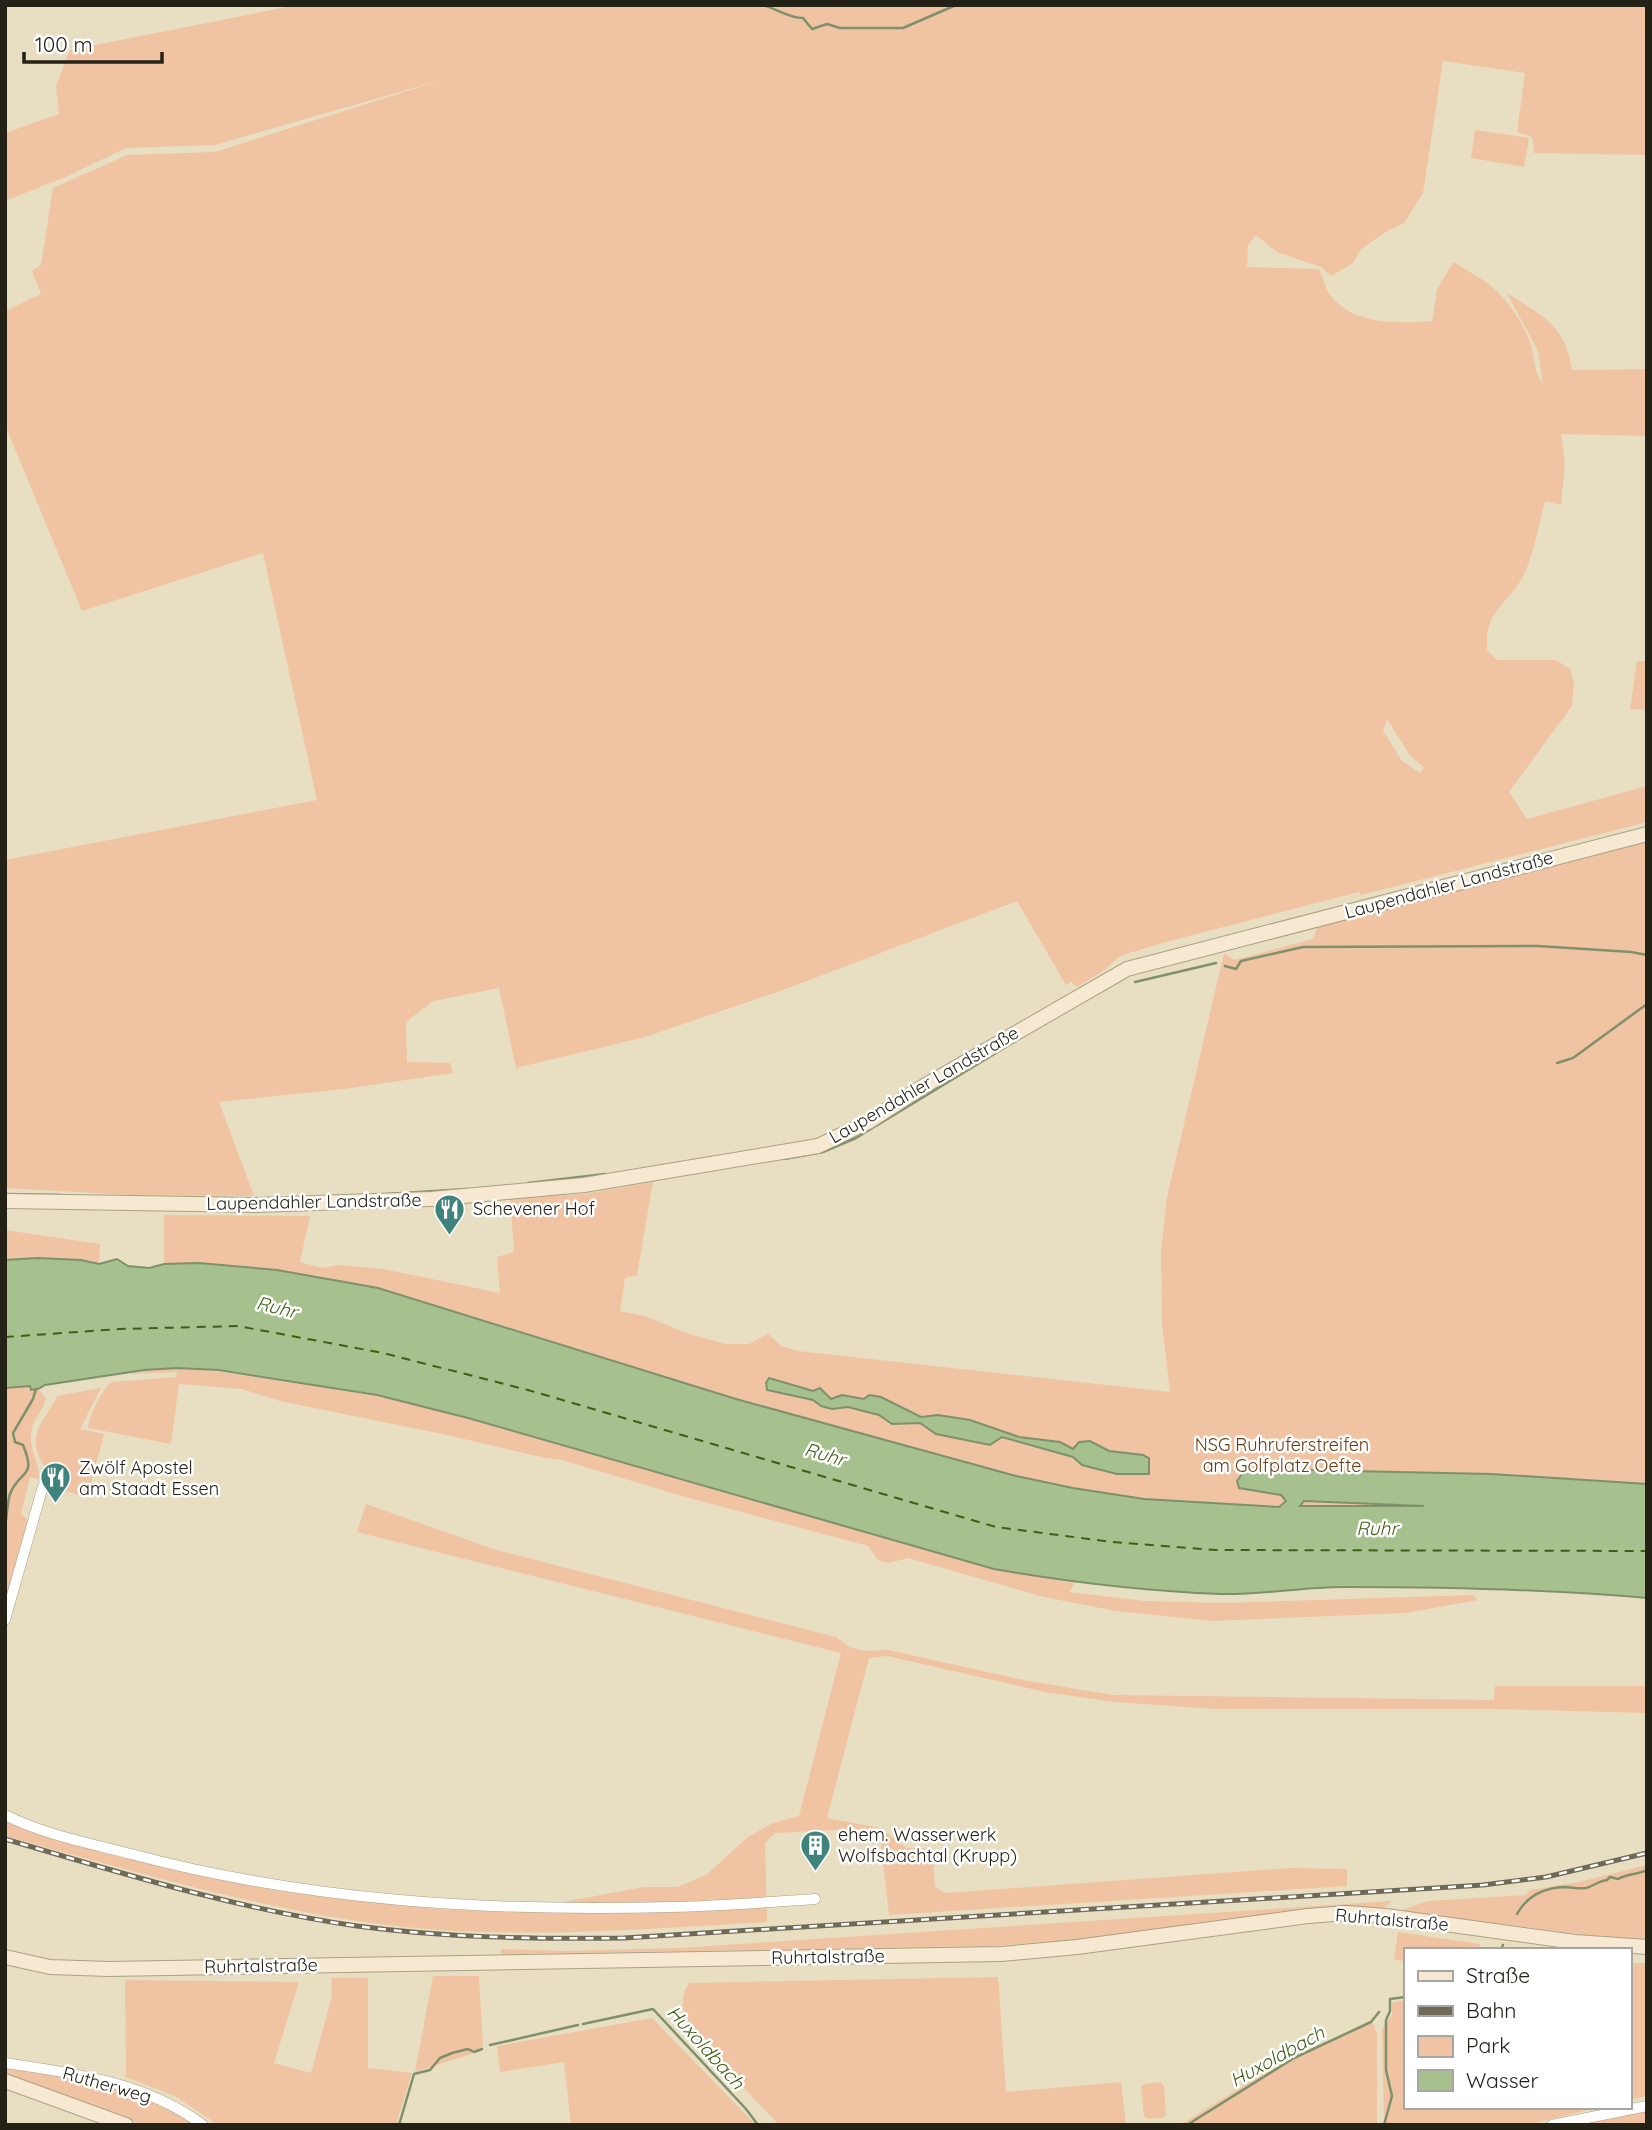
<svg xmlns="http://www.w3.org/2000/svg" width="1652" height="2130" font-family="Quicksand,sans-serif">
	<rect width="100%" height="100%" fill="#e8dfc2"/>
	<path fill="#f0c3a2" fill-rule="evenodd" d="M297,5H1647V155L1534,153L1532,137L1517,132L1525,73L1443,61L1423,193L1404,223L1387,231L1360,250L1353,263L1331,276L1321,267L1277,252L1256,235L1248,245L1247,267L1319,269C1322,275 1324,283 1327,290C1347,325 1397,324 1432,321L1437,290L1453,262C1464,269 1476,275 1486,282C1506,296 1526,326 1532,349C1535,363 1535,373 1543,385L1538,351L1507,293C1543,316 1565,325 1572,370L1647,369V436L1561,434L1565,464L1561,505L1545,501C1539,523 1534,554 1524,574C1510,604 1484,608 1487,650L1497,660H1556L1570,669L1574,682L1572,706L1509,792L1527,819L1647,786V822L1361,895L1359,892L1162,943L1120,956L1103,971L1077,987L1071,982L1066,985L1017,901L783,990L645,1037L516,1068L499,988L433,1001L406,1022L407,1062L450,1063L453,1073L344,1089L219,1102L254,1196L130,1195L5,1188V860L317,800L263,553L82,611L5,425V311L41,294L32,271L41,265L53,188L127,155L215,152L445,79L215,145L126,148L68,176L5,201V133L59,114L56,86L70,50ZM1387,719L1410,755L1424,768L1420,773L1402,761L1383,731Z
		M1475,130L1529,138L1524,167L1471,158Z
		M1637,661H1647V710L1630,709Z
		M1647,840V1495L1427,1513L1280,1512L1144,1500L1053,1487L736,1400L377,1288L277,1270L199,1263L164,1264V1215L310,1216L300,1262L322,1268L339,1265L383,1269L500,1293L497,1257L514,1252L510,1198L584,1194L653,1182L637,1275L625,1278L620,1311L644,1316L692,1335L726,1344H749L768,1334L781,1346L798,1351L1170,1392L1162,1324L1161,1252L1167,1197L1224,953L1234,960L1313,939L1318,926Z
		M5,1230L100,1244L99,1264C68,1257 37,1258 5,1260Z
		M177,1368C213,1370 246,1376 280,1381C327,1388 373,1395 420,1405L994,1569L1075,1583L1069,1592L1145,1601L1222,1603L1473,1595L1478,1600L1405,1613L1212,1621L1116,1611L1044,1597L908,1558L889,1563L879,1561L868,1546L682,1496L562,1460L546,1458L447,1435L280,1401L242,1389L179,1384L171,1444L88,1428C90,1414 101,1392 111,1382L176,1377L177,1372L133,1374L132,1372Z
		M30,1386L32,1389H38L46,1398C43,1411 32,1420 31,1434C29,1450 40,1463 39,1479L30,1477L21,1514L31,1523L5,1612V1388Z
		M101,1388L80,1429L104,1434L87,1498L48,1485C49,1465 44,1470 38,1454C29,1430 49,1415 57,1396Z
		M366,1504L496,1550L836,1637L849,1647L864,1651L888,1650L1028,1681L1113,1695L1494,1700L1495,1686H1647V1713L1496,1709H1214L1115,1702L1045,1692L887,1656L869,1658L827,1818L880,1828L907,1848L932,1849L935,1887L946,1893L1289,1868L1347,1869V1886L889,1915L879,1828L775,1833L765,1843L767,1922C663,1928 559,1936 455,1931C302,1923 152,1876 5,1836V1821L38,1834L169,1869L278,1891L438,1909L508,1912L644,1887H678L706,1875L748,1837L773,1823L799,1816L841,1653L357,1532Z
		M1647,1865V1939L1602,1937L1399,1911L1428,1901L1525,1895L1530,1890L1579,1882Z
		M1392,1901L1381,1910L1281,1915L1070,1940L990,1946L501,1954V1949L565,1951L679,1948Z
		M1398,1932L1480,1944L1479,1950H1405V1961L1394,1960Z
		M1629,1963H1647V2096L1629,2100Z
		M433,1976H479L483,2046L471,2054L415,2072Z
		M998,1977L1006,2092L1121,2082L1126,2125H779L691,2032C683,2015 678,2000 689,1983Z
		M331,1978H368V2068L412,2073L396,2125H218L175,2096L126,2077L125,1980L299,1982L274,2063L311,2073L332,1996Z
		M1405,2000V2107H1599L1528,2125H1384L1382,2029L1392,2015V2003Z
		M652,2018L756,2125H571L564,2062L500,2072L497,2046Z
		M1372,2022L1377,2034V2125H1180L1261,2075Z
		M5,2068C81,2078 129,2085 196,2125H141L123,2115L5,2075Z
		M1160,2082L1164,2086L1166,2115L1163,2118L1148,2119L1144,2116L1141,2087L1144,2084Z
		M1647,2109V2125H1570Z"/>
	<path fill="#a6c18d" stroke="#7f916a" stroke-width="2" fill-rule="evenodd" d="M38,1258L81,1260L99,1264L117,1259L128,1266L149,1268L164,1264L199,1263L277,1270L378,1288L736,1399L1016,1476L1073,1488L1144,1499L1279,1507L1286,1501L1281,1495L1239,1488L1237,1481L1242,1474L1256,1469L1491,1474L1647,1484V1598C1546,1589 1445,1587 1343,1587C1303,1587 1262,1595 1221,1594C1144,1591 1069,1582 994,1569L468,1418L377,1395L218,1370L177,1368L144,1370L45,1385L38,1389L31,1390L30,1386L5,1388V1260ZM1304,1501L1424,1506H1300Z
		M769,1378L813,1391L820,1388L831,1399L842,1395L864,1399L869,1395L881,1397L921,1417L938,1415L970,1420L1019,1437L1060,1442L1073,1449L1079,1442L1090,1441L1109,1451L1143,1455L1149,1458V1474H1117L1082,1465L1073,1457L1002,1437L990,1445L936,1434L920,1423L892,1424L879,1415L848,1407L832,1409L821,1406L813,1400L767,1390L766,1383Z"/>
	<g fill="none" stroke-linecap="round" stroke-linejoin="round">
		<path stroke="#7f916a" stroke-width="2.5" d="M762,5C776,8 788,18 803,18L812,29L827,24L840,28H903L956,5
			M1225,966L1236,969L1241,961L1303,947L1538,946L1631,952L1647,955
			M1135,982L1216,963
			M1557,1063L1573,1058L1647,1004
			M784,1159L823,1152L856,1138L1019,1039
			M528,1183L605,1174
			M5,1194L61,1195
			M386,1194L467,1189
			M5,1527C7,1517 7,1503 10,1494C20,1469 37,1479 23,1445L15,1442L13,1433L33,1399L36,1389
			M1517,1914C1527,1896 1543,1888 1564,1887C1572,1887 1578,1889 1586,1888C1594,1886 1598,1881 1607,1880L1610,1877L1618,1879C1629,1873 1637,1875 1647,1870
			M1501,1950L1503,1945
			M583,2024L653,2009L746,2109L758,2125
			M490,2045L578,2025
			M399,2125L414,2074L430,2070L440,2058L452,2053L468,2049L474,2052L482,2049
			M1187,2125L1294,2058L1371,2022L1379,2012
			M1384,2125L1392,2096L1386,2070V2020L1390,2011V1999L1405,1997"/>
		<path stroke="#3f5f14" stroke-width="2" stroke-dasharray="9 7" stroke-linecap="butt" d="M5,1337L120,1329L238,1326L383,1353L528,1390L996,1527L1112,1542L1216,1550L1647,1551"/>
		<defs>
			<path id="street" d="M5,1620L43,1486
				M5,1815C45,1835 89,1843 131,1854C307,1901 491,1912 672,1907C720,1906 768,1902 815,1899
				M5,2063C73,2073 146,2082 203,2125
				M1552,2125L1647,2106"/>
			<path id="secondary" d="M5,1201L257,1205L431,1199L584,1185L818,1146L868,1122L924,1086L1127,969L1647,834
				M5,1957L50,1967L109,1969L1001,1954L1077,1947L1308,1916L1347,1913L1386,1916L1575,1942L1647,1947
				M5,2081L126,2125"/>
		</defs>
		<use href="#street" stroke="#a9a186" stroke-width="11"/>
		<use href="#secondary" stroke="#a9a186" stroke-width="16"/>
		<use href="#street" stroke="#fff" stroke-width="10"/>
		<use href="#secondary" stroke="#f7e8d1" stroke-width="14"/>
		<defs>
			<path id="rail" d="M5,1839C121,1873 237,1909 357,1926C446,1938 535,1939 624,1938L1483,1885L1546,1877L1647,1853"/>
		</defs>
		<use href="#rail" stroke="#6f6958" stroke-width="5"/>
		<use href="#rail" stroke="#fff" stroke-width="2.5" stroke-dasharray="8" stroke-linecap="butt"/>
	</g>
	<defs>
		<symbol id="restaurant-pin" viewBox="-11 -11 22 30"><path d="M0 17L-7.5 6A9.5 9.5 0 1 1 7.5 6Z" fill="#3e847c" stroke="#fff"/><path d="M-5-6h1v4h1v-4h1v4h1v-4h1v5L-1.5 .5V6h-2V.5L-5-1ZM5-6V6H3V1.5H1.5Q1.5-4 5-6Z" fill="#fff"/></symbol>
		<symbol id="building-pin" viewBox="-11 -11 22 30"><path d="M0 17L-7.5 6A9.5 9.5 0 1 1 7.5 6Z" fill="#3e847c" stroke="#fff"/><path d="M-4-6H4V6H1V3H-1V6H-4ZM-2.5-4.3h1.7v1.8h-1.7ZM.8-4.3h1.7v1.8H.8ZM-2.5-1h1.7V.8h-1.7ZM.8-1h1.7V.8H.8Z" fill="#fff"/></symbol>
	</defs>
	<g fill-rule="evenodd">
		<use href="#restaurant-pin" x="432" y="1192" width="35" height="47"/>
		<use href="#restaurant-pin" x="38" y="1460" width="35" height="47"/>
		<use href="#building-pin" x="798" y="1828" width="35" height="47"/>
	</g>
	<g text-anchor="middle" stroke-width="5" stroke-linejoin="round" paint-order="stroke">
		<g font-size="18" fill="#242117" stroke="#fff">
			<text transform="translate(1449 885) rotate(-15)" y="6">Laupendahler Landstraße</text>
			<text transform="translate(924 1085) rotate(-30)" y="6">Laupendahler Landstraße</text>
			<text transform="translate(314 1202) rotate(-1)" y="6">Laupendahler Landstraße</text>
			<text transform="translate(1392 1920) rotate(5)" y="6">Ruhrtalstraße</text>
			<text transform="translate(828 1957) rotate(-1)" y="6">Ruhrtalstraße</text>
			<text transform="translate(261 1966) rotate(-1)" y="6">Ruhrtalstraße</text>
			<text transform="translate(107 2085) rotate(16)" y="6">Rutherweg</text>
		</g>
		<g font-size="18" fill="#242117" stroke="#fff" text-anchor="start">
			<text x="473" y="1215">Schevener Hof</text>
			<text x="79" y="1474">Zwölf Apostel<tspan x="79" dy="21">am Staadt Essen</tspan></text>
			<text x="838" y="1841">ehem. Wasserwerk<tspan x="838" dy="21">Wolfsbachtal (Krupp)</tspan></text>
		</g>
		<g font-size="18" fill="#693a0f" stroke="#fff">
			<text x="1282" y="1451">NSG Ruhruferstreifen<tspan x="1282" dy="21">am Golfplatz Oefte</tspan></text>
		</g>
		<g font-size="19" font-style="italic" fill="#3f5f14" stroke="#fff">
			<text transform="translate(277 1307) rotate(14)" y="7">Ruhr</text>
			<text transform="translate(825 1454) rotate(16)" y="7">Ruhr</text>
			<text x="1377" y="1535">Ruhr</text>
			<text transform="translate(706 2047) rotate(48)" y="7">Huxoldbach</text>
			<text transform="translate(1277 2056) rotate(-29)" y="7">Huxoldbach</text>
		</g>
	</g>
	<rect width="1652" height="2130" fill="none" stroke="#242117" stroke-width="14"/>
	<rect x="1404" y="1948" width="228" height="161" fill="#ffffff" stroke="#a7a6a2" stroke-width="2"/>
	<rect x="1418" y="1971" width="35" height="10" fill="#f7e8d1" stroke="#a7a6a2" stroke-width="2"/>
	<text x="1466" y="1983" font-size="21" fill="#242117">Straße</text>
	<rect x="1418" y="2006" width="35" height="10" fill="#6f6958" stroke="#a7a6a2" stroke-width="2"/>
	<text x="1466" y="2018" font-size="21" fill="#242117">Bahn</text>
	<rect x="1418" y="2036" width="35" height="21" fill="#f0c3a2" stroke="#a7a6a2" stroke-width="2"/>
	<text x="1466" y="2053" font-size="21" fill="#242117">Park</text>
	<rect x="1418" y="2070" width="35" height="21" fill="#a6c18d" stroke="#a7a6a2" stroke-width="2"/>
	<text x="1466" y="2088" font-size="21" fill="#242117">Wasser</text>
	<path d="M24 52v10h138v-10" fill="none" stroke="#242117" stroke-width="3.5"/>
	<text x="35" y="52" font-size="21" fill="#242117" stroke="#ffffff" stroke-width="5" paint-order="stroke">100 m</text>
</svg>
